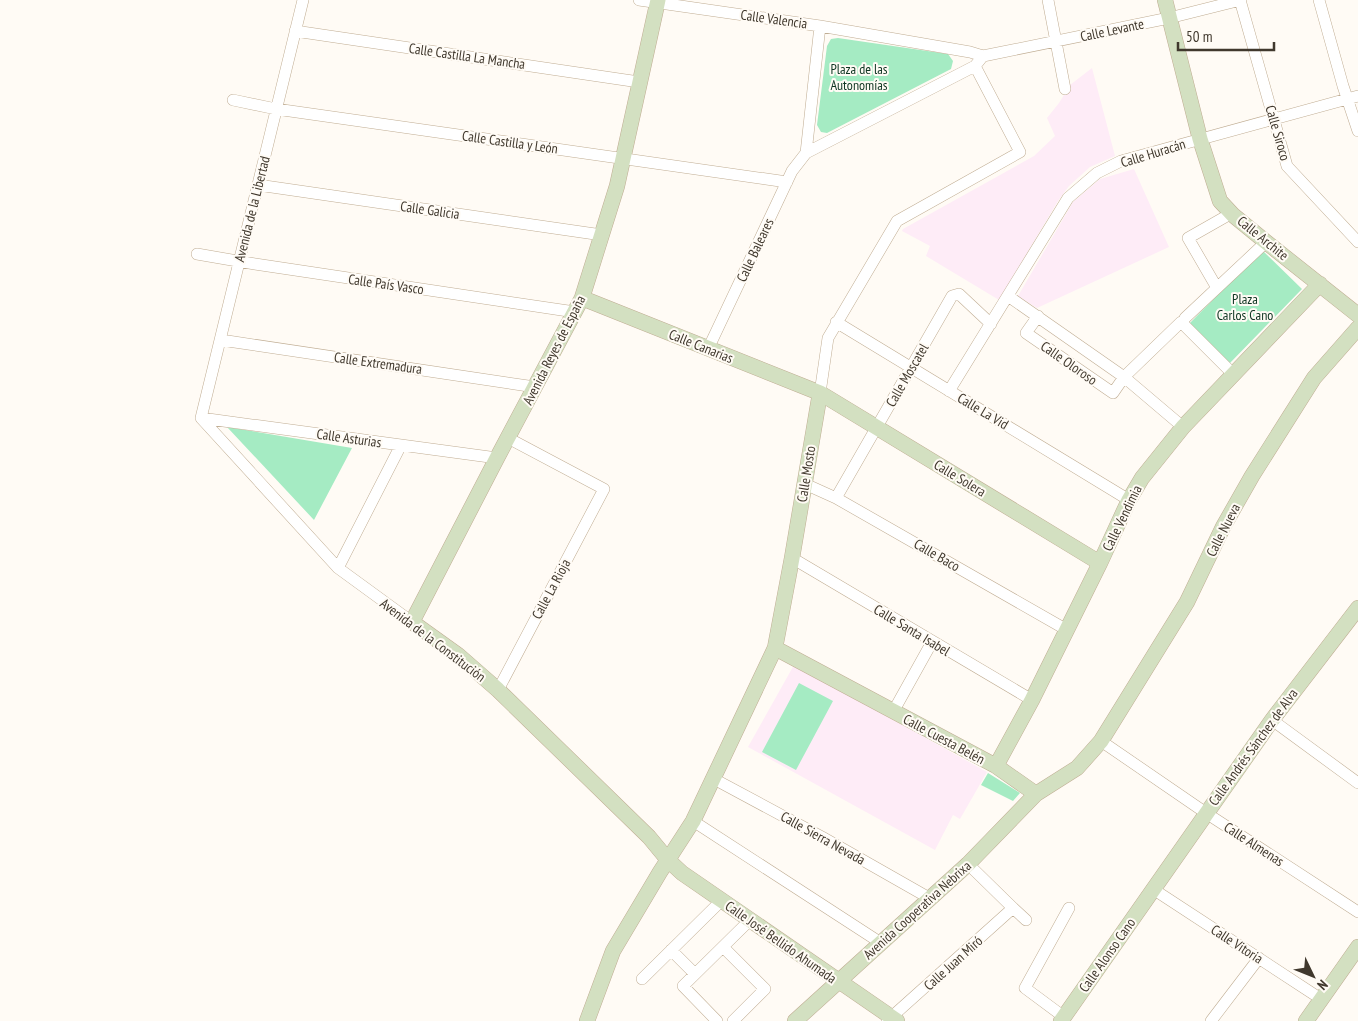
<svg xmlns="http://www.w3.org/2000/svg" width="1358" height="1021" font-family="'PT Sans Narrow',sans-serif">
	<rect width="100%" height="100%" fill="#fffbf5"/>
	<path fill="#feecf7" d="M1092,68L1115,156L1090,167L1069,186L1058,201L999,300L926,256L930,246L902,231L903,229L1034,156L1055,136L1047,118L1059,103L1070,85Z
		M1134,169L1169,247L1037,308L1018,296L1073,202L1100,179Z
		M794,665L987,772L960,819L953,815L935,850L748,747Z"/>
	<path fill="#a5ebc3" d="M838,38L948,54L953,61L951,69L827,133L821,132L817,125L827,46L831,39Z
		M1262,250L1302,289L1229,364L1189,324Z
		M227,427L352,448L314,520Z
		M799,683L833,701L796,770L762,752Z
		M988,773L1020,793L1013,801L981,785Z"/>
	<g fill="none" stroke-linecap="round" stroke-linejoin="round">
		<defs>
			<path id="street" d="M639,0L820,26
				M1048,0L1065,89
				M1240,0L1287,166L1358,242
				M1319,0L1343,86L1358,131
				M295,31L639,82
				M983,56L1169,18L1241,0
				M233,100L276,109L787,182
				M258,185L602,235
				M197,254L255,264L575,312
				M1217,288L1188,238L1232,213
				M1008,296L1124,377L1183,427
				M1038,316L1026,333L1113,393L1124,377L1181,322L1234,375
				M1185,318L1266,242
				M836,322L1129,500
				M221,340L535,387
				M708,349L792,171L806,153L975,66L983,56L970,52L820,26L806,153
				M949,391L1068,198L1097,173L1121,161L1358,96
				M820,393L828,338L897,221L1020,152L975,66
				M201,418L303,0
				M201,418L497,458
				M201,418L338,568L412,622
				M805,484L836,498L1067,630
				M836,498L952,296L959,294L991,324
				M792,558L1032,700
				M338,568L401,445
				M498,690L604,489L508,438
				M893,712L932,642
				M1272,720L1358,783
				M1101,741L1206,813L1358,912
				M714,779L822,837L931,899
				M693,821L881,943
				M1153,889L1321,999
				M1013,908L1026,920
				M723,947L765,989L733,1021
				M671,950L695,974
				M642,979L721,901
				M1064,1017L1025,988L1069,908
				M717,1021L683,986L749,921
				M887,1021L1013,908L968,864
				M1211,1021L1259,958"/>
			<path id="secondary" d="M658,0L617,186L582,298L497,458L412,622L458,655L498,690L649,837L668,860L682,873L897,1021
				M1165,0L1200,139L1220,201L1233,215L1266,242L1358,315
				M582,298L820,393L1100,563
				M775,648L996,766L1036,794
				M996,766L1032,700L1100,563L1129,500L1142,478L1183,427L1320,284
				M587,1021L613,951L660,872L693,821L775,648L792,558L820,393
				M795,1021L968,864L1036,794L1077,768L1101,741L1187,602L1223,527L1252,476L1314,378L1358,328
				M1061,1021L1272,720L1358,608
				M1306,1021L1358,947"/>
		</defs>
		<use href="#street" stroke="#c0ad93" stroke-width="12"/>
		<use href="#secondary" stroke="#c0ad93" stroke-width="16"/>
		<use href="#street" stroke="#fff" stroke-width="11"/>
		<use href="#secondary" stroke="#d3e0c1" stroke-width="15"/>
	</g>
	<g text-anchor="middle" stroke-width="4" stroke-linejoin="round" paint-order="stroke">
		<g font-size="14" fill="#40382d" stroke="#fffbf5">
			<text transform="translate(774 19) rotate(8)" y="5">Calle Valencia</text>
			<text transform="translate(1112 30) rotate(-12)" y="5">Calle Levante</text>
			<text transform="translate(467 56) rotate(8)" y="5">Calle Castilla La Mancha</text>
			<text transform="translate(1278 133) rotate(74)" y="5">Calle Siroco</text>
			<text transform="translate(510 142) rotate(8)" y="5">Calle Castilla y León</text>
			<text transform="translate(1153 153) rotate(-17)" y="5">Calle Huracán</text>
			<text transform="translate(252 209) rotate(-76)" y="5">Avenida de la Libertad</text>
			<text transform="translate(430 210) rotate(8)" y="5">Calle Galicia</text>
			<text transform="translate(1263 238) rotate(39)" y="5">Calle Archite</text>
			<text transform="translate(755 250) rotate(-65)" y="5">Calle Baleares</text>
			<text transform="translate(386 284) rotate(8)" y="5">Calle País Vasco</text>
			<text transform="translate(701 346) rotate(22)" y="5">Calle Canarias</text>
			<text transform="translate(554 350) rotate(-63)" y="5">Avenida Reyes de España</text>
			<text transform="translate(378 363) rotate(8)" y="5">Calle Extremadura</text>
			<text transform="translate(1069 363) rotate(35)" y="5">Calle Oloroso</text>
			<text transform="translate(907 375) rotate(-60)" y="5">Calle Moscatel</text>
			<text transform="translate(983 411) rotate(31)" y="5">Calle La Vid</text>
			<text transform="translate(349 438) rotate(8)" y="5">Calle Asturias</text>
			<text transform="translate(806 474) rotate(-81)" y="5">Calle Mosto</text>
			<text transform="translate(960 478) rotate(31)" y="5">Calle Solera</text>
			<text transform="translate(1122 518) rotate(-64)" y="5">Calle Vendimia</text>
			<text transform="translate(1223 530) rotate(-63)" y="5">Calle Nueva</text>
			<text transform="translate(937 555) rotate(30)" y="5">Calle Baco</text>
			<text transform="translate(551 589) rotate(-62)" y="5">Calle La Rioja</text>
			<text transform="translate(912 630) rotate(31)" y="5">Calle Santa Isabel</text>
			<text transform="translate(433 640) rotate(37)" y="5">Avenida de la Constitución</text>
			<text transform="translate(944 739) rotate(28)" y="5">Calle Cuesta Belén</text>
			<text transform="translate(1253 747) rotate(-54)" y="5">Calle Andrés Sánchez de Alva</text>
			<text transform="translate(823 838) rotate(29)" y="5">Calle Sierra Nevada</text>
			<text transform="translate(1254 844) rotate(33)" y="5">Calle Almenas</text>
			<text transform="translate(917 910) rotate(-42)" y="5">Avenida Cooperativa Nebrixa</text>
			<text transform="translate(781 942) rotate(35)" y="5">Calle José Bellido Ahumada</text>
			<text transform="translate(1237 944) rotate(33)" y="5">Calle Vitoria</text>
			<text transform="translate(1107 955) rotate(-55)" y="5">Calle Alonso Cano</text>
			<text transform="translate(953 963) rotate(-42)" y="5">Calle Juan Miró</text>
		</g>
		<g font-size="14" fill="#0e3421" stroke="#fffbf5">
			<text x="859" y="74">Plaza de las<tspan x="859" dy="16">Autonomías</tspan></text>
			<text x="1245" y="304">Plaza<tspan x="1245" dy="16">Carlos Cano</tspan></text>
		</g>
	</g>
	<g transform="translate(1313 976) rotate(133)" stroke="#fffbf5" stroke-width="4" paint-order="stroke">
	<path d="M0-4L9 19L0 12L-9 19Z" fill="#40382d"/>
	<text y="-8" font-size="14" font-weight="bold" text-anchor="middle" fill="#40382d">N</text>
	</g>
	<path d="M1178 42v8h96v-8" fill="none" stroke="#40382d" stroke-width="2.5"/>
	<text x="1186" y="42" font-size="15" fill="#40382d" stroke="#fffbf5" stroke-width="4" paint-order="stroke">50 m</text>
</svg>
